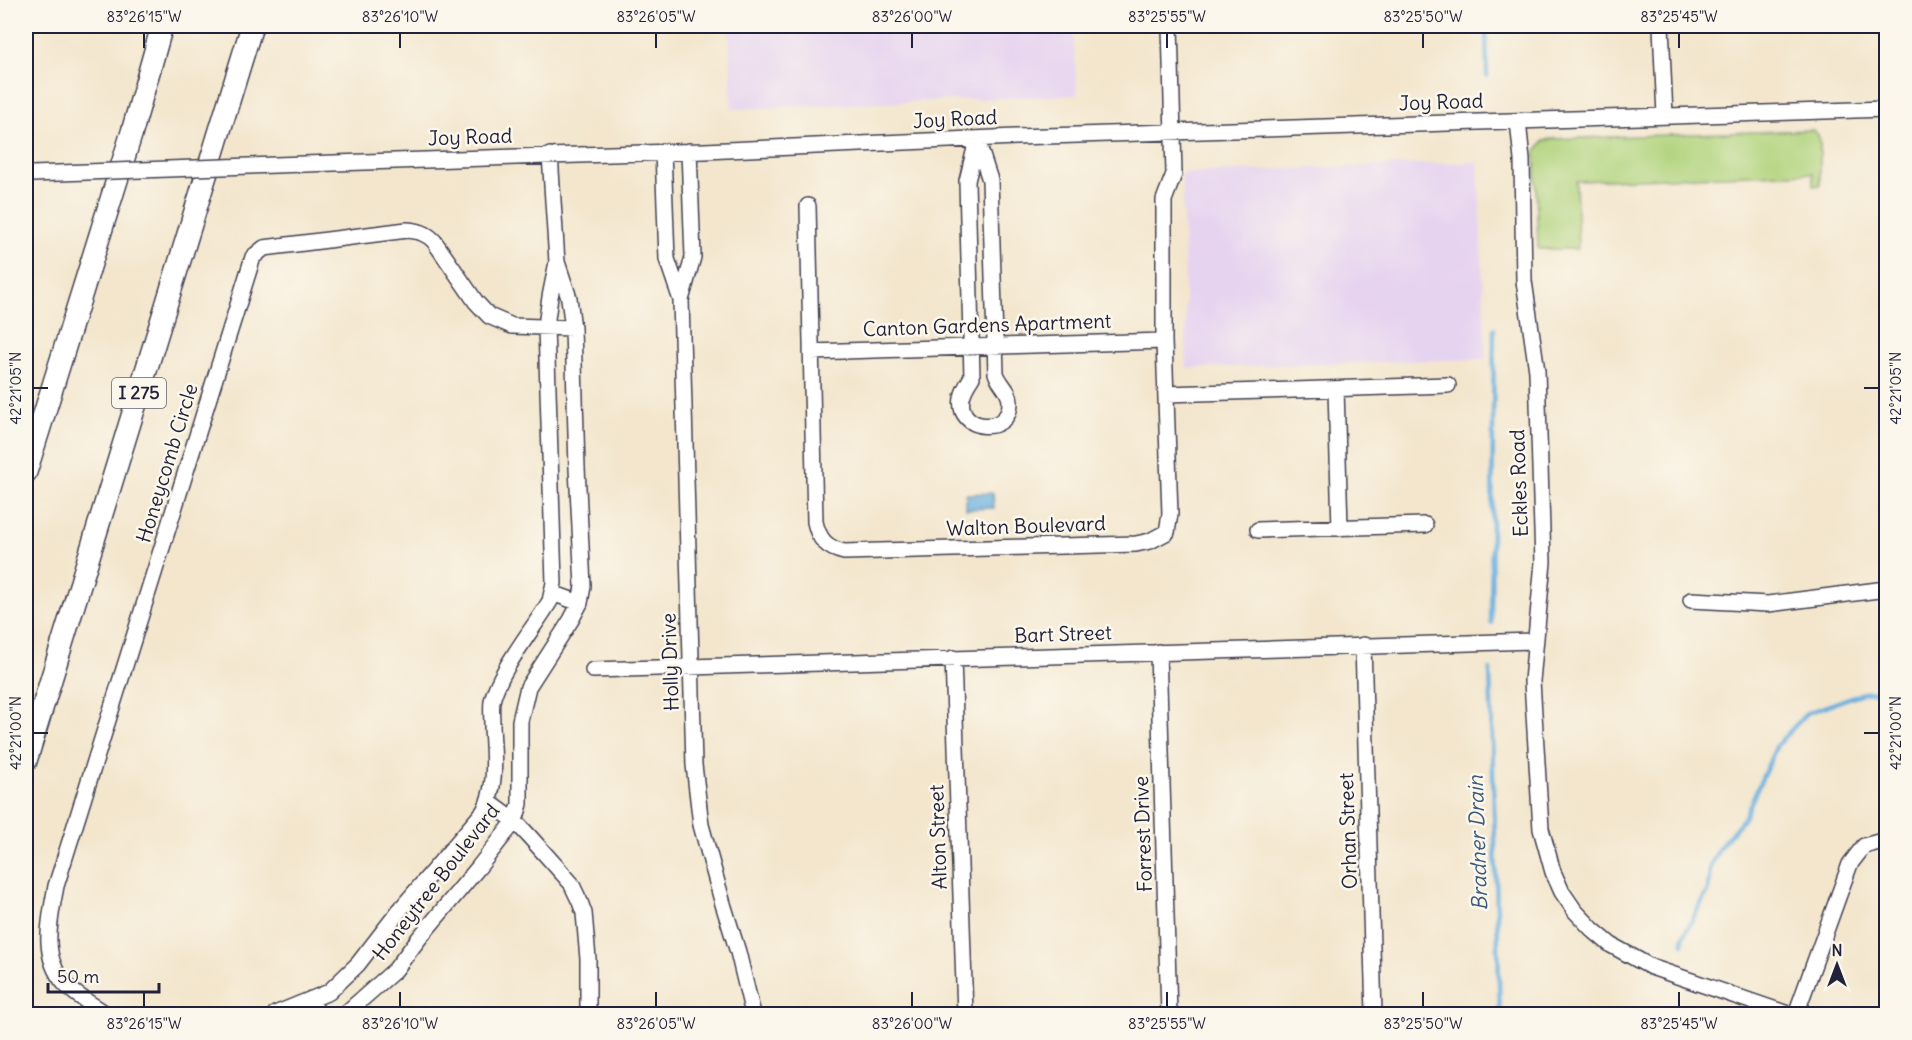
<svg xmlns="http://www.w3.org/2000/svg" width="1912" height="1040" font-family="Delius,sans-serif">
	<rect width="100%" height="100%" fill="#fbf7ec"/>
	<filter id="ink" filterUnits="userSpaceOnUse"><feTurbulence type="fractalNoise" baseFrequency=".0167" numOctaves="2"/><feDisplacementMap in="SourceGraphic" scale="12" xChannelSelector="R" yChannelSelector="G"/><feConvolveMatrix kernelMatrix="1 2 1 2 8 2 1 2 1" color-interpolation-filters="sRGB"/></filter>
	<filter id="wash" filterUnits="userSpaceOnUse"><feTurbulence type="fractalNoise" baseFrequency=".008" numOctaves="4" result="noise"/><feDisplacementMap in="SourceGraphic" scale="24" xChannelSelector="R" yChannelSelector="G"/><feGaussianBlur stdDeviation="1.35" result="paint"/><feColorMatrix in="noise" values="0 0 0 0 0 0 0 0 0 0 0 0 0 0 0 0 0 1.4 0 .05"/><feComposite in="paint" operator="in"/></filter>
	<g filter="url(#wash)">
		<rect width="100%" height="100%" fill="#f3e6cd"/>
		<path fill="#e6d3f0" d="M729,26H1073L1077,95L732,109Z
			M1478,162L1486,359L1187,368L1182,173Z"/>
		<path fill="#b0d37c" stroke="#697a5c" stroke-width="1.5" d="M1813,130L1818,135L1820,141V185L1813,186V173L1576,181L1578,249H1538L1535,152L1544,141L1551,139Z"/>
		<path fill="#66addd" stroke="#44688c" stroke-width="1.5" d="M993,493L994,508L966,509V494Z"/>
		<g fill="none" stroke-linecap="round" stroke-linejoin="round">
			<path stroke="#66addd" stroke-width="4.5" d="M1486,26L1487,76
				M1491,623L1494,329
				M1490,670L1500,1014
				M1683,944V937L1708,890L1710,867L1719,848L1744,818L1777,745L1807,713L1863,693L1886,691
				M1671,1014L1672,1011"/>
		</g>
	</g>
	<g filter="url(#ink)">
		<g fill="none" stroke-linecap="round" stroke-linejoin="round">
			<defs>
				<path id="minor" d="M1661,26L1665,116
					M1518,121L1522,160L1524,281L1537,371L1543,562L1532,681L1541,829L1553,872L1562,892L1575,911L1593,930L1611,945L1651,967L1788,1014
					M977,140L990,180L996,373C999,384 1010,390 1010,402C1011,436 956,432 962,398C963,391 968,383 972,377L967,181Z
					M663,151L667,259L681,300
					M689,151L693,257L681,300L694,765L701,825L723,904L738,952L753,1014
					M304,164L705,151L1016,137L1886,109
					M808,206L815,522C819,540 827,548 844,552L1136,544L1150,541L1167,532L1170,514L1164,341V200L1174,174L1170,26
					M811,352L1164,341
					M1336,389L1340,528
					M1166,394L1448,385
					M1258,530L1425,525
					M552,593L580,603
					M1691,600L1768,604L1886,589
					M1363,645L1374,1014
					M1158,652L1169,1014
					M953,658L965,1014
					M593,670L1535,641
					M489,802L515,821L529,836L571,883L580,902L584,913L588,959V1014
					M311,999L318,1014
					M106,1014C93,1005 76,996 65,984C40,956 50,919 56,886L253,257L264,248L407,230C419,231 426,233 434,241L476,302L489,316L512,326L573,328
					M275,1014L329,992L358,964L399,911L484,811C498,784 493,754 492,725C492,717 491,709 492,701C498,674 529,634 545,609L550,601L554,583L546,326L550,297L557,262
					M345,1014L395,970L420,937L478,868L515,821L520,804V721L528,687L571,620L580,603L583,586L577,468L573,328L569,298L557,262L550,155
					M1796,1014L1850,864L1864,846L1886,840"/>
				<path id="highway" d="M26,472L132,132L162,26
					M26,761L252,26"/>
			</defs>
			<use href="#minor" stroke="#413f51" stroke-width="18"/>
			<use href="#highway" stroke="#413f51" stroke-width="24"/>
			<use href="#minor" stroke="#fff" stroke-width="15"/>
			<use href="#highway" stroke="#fff" stroke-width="21"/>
			<defs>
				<path id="minor-bridge" d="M32,174L304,164"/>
			</defs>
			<use href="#minor-bridge" stroke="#413f51" stroke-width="18" stroke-linecap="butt"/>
			<use href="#minor-bridge" stroke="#fff" stroke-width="15"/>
		</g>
	</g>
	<path fill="none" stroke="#22223b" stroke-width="2" d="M144,33V48M400,33V48M656,33V48M912,33V48M1167,33V48M1423,33V48M1679,33V48M33,388H48M1864,388H1879M33,733H48M1864,733H1879M144,992V1007M400,992V1007M656,992V1007M912,992V1007M1167,992V1007M1423,992V1007M1679,992V1007"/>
	<g text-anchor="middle" stroke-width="5" stroke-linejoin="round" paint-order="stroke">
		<rect fill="#fbf7ec" stroke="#636270" stroke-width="1.5" x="112" y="378" width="54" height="30" rx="4.5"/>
		<g font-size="18" font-weight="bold" fill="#22223b">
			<text x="139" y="399">I 275</text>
		</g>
		<g font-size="20" fill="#22223b" stroke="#fbf7ec">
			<text transform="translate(1441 102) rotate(-2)" y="7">Joy Road</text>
			<text transform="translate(955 119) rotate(-3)" y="7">Joy Road</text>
			<text transform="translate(470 137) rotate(-2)" y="7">Joy Road</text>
			<text transform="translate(987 325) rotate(-2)" y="7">Canton Gardens Apartment</text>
			<text transform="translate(167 463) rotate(-73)" y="7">Honeycomb Circle</text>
			<text transform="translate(1519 483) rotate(-92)" y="7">Eckles Road</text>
			<text transform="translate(1026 526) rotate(-2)" y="7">Walton Boulevard</text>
			<text transform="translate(1063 634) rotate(-2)" y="7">Bart Street</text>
			<text transform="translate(670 662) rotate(-92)" y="7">Holly Drive</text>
			<text transform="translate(1348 831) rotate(-92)" y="7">Orhan Street</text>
			<text transform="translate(1143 834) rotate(-92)" y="7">Forrest Drive</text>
			<text transform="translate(938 837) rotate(-92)" y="7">Alton Street</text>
			<text transform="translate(436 882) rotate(-52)" y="7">Honeytree Boulevard</text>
		</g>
		<g font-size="21" font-style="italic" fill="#3d5a7c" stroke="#fbf7ec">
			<text transform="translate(1478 843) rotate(-92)" y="7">Bradner Drain</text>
		</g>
	</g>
	<rect width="1912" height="1040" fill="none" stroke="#fbf7ec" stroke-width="66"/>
	<g transform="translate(1837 965)" stroke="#fbf7ec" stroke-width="4.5" paint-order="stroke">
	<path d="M0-4.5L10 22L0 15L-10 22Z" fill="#22223b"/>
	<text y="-9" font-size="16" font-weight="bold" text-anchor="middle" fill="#22223b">N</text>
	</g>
	<path d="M48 983v9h111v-9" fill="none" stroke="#22223b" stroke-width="3"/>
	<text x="57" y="983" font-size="18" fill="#22223b" stroke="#fbf7ec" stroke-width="4.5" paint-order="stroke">50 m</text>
	<rect x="33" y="33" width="1846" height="974" fill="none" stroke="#22223b" stroke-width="2"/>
	<g font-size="15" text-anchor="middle" fill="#22223b">
		<text x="144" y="22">83°26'15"W</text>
		<text x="400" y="22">83°26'10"W</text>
		<text x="656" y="22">83°26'05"W</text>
		<text x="912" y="22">83°26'00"W</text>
		<text x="1167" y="22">83°25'55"W</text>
		<text x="1423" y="22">83°25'50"W</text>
		<text x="1679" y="22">83°25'45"W</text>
		<text transform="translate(16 388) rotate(-90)" y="5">42°21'05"N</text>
		<text transform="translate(1896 388) rotate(-90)" y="5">42°21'05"N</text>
		<text transform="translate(16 733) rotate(-90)" y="5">42°21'00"N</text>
		<text transform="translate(1896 733) rotate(-90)" y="5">42°21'00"N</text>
		<text x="144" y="1029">83°26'15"W</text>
		<text x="400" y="1029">83°26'10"W</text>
		<text x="656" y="1029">83°26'05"W</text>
		<text x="912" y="1029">83°26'00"W</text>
		<text x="1167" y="1029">83°25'55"W</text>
		<text x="1423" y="1029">83°25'50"W</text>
		<text x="1679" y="1029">83°25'45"W</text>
	</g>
</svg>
